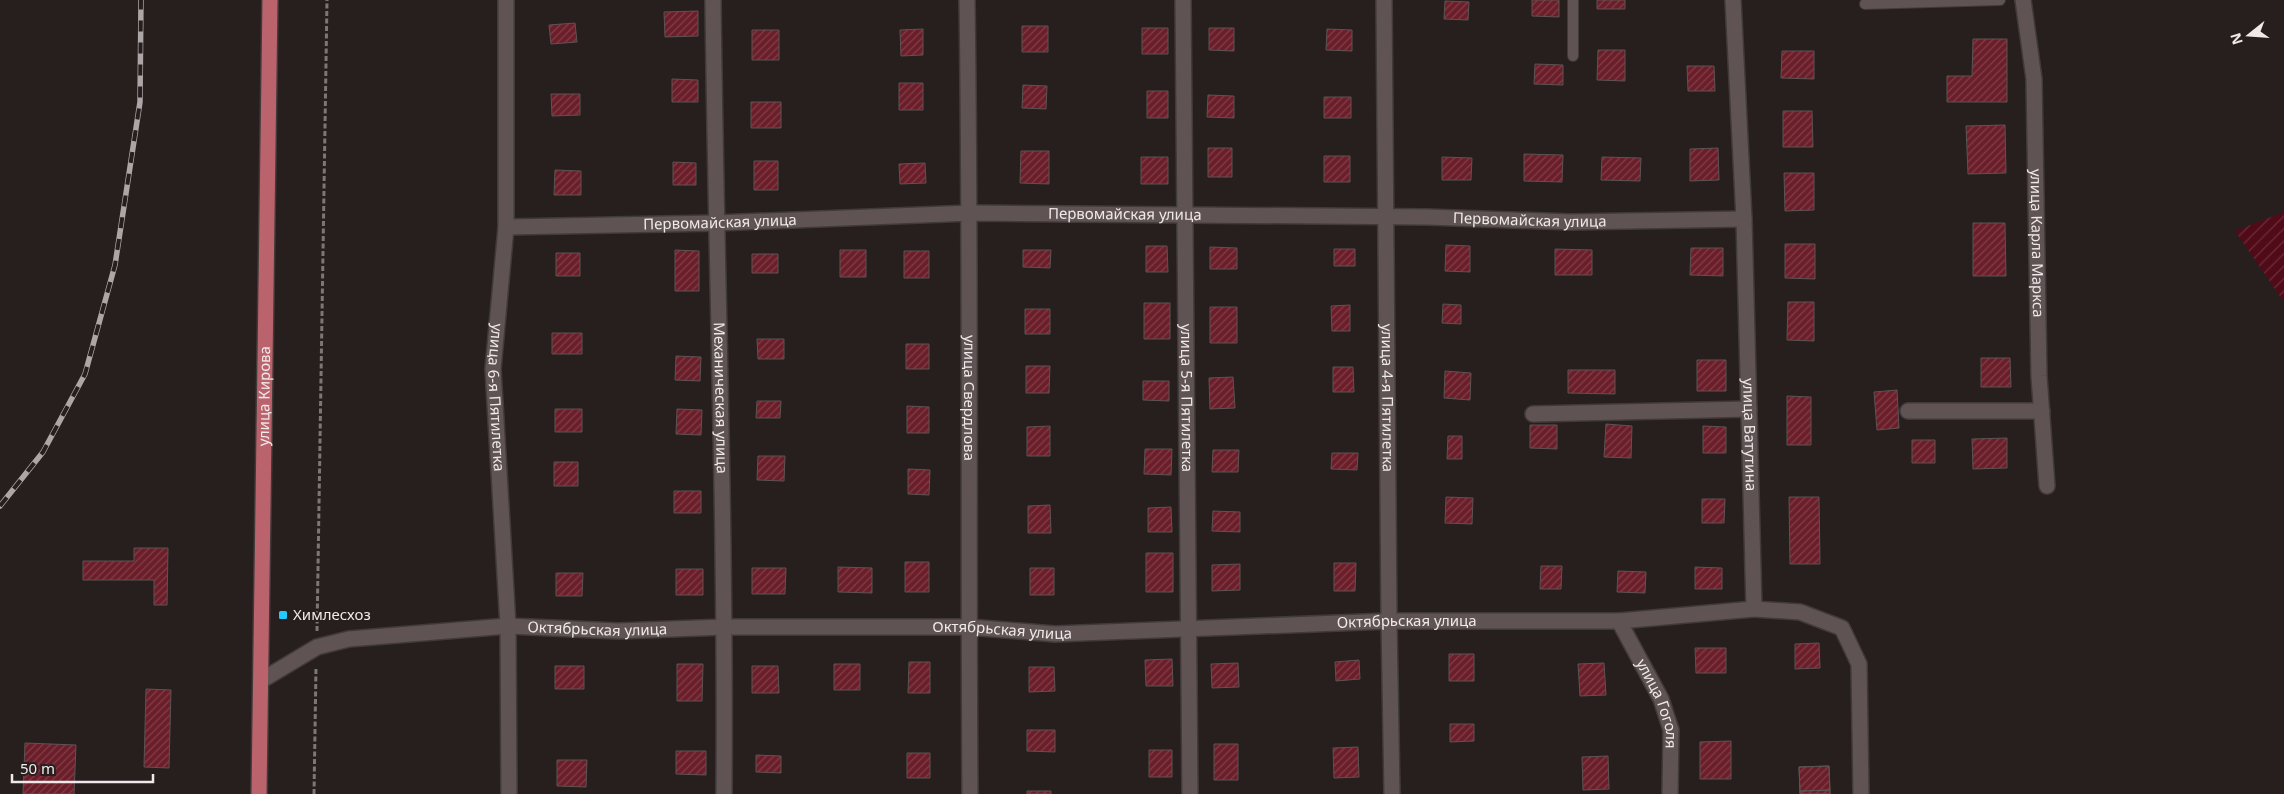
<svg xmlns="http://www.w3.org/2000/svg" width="2284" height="794" font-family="'Noto Sans',sans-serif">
	<defs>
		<pattern id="garden-furrows" width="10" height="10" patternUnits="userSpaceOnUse" patternTransform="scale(1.25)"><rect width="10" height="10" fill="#510a18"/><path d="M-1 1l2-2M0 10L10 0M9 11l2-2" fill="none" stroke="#6a2e3a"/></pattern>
		<pattern id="building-hatch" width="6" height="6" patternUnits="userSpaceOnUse" patternTransform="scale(1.25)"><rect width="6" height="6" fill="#6b1e29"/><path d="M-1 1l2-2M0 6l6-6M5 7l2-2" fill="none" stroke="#803f48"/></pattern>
	</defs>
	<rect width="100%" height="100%" fill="#271e1e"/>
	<path fill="url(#garden-furrows)" d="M2284,212V302L2235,231Z"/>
	<path fill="url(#building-hatch)" stroke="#5e5353" d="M1532,0H1559V17L1532,16Z
		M1597,0H1625V9H1597Z
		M1445,1L1469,2L1468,20L1444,19Z
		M698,11V36L665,37L664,12Z
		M575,23L577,42L551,44L549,25Z
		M1022,26H1048V52H1022Z
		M1142,28H1168V54H1142Z
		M1209,28H1234V51L1209,50Z
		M923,29V55L901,56L900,30Z
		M1327,29L1352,30V51L1326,50Z
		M752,30H779V60H752Z
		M1973,39H2007V102H1947V76H1972Z
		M1598,50H1625V81L1597,80Z
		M1782,51H1814V79L1781,78Z
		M1535,64L1563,65V85L1534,84Z
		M1687,66H1714L1715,91H1688Z
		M672,79L698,80V102H672Z
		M899,83H923V110H899Z
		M1023,85L1047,86L1046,109L1022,108Z
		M1147,91H1168V118H1147Z
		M551,94H580V115L552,116Z
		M1208,95L1234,96V118L1207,117Z
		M1324,97H1351V118H1324Z
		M751,102H781V128H751Z
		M1783,111H1812L1813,147H1783Z
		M2005,125L2006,173L1968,174L1966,126Z
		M1208,148H1232V177H1208Z
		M1718,148L1719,180L1690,181V149Z
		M1021,151H1049V184L1020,183Z
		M1524,154L1563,155L1562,182L1524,181Z
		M1324,156H1350V182H1324Z
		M1141,157H1168V184H1141Z
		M1442,157L1472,158L1471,180H1442Z
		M1602,157L1641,158L1640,181L1601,180Z
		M754,161H778V190H754Z
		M673,162L696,163V185H673Z
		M925,163L926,183L900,184L899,164Z
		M555,170L581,171V195H554Z
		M1784,173H1814V210L1785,211Z
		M1973,223H2005L2006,276H1973Z
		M1785,244H1815V279L1785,278Z
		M1446,245L1470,246V272L1445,271Z
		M1146,246H1167L1168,272H1146Z
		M1210,247L1237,248V269H1210Z
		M1691,248H1723V276L1690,275Z
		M1334,249H1355V266H1334Z
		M1555,249L1592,250V275H1555Z
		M675,250L699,251V291H675Z
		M840,250H866V277H840Z
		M1023,250H1051L1050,268L1023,267Z
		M904,251H929V278H904Z
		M556,253H580V276H556Z
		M752,254H778V273H752Z
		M1788,302H1814V341L1787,340Z
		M1144,303H1170V339H1144Z
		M1443,304L1461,305V324L1442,323Z
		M1350,305V331H1332L1331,306Z
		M1210,307H1237V343H1210Z
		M1025,309H1050V334H1025Z
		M552,333H582V354H552Z
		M757,339H784V359H758Z
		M906,344H929V369H906Z
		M676,356L701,357L700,381L675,380Z
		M1981,358H2010L2011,387H1981Z
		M1697,360H1726V391H1697Z
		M1026,366H1050L1049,393H1026Z
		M1333,367H1353L1354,392H1333Z
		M1568,370H1615V394L1568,393Z
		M1445,371L1471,373L1470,400L1444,398Z
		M1233,377L1235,408L1210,409L1209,378Z
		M1143,381H1169V401L1143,400Z
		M1897,390L1899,428L1877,430L1874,392Z
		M1787,396L1811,397V445H1787Z
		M757,401H781L780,418H756Z
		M907,406L929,407V433H907Z
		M555,409H582V432H555Z
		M677,409L702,410L701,435L676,434Z
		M1606,424L1632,426L1631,458L1604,457Z
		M1530,425H1557V449L1530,448Z
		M1050,426V456H1027V427Z
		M1703,426L1726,427V453H1703Z
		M1448,436H1462V459H1447Z
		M2007,438V468L1973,469L1972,439Z
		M1912,440H1935V463H1912Z
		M1145,449H1172L1171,475L1144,474Z
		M1213,450H1239L1238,472H1212Z
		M1332,453H1358L1357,470L1331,469Z
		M758,456H785L784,481L757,480Z
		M554,462H578V486H554Z
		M908,469L930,470L929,495L908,494Z
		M674,491H701V513H674Z
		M1446,497L1473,498L1472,524L1445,523Z
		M1789,497H1819L1820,564H1790Z
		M1702,499H1725L1724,523H1702Z
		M1050,505L1051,533H1028V506Z
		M1171,507L1172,532H1148V508Z
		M1213,511L1240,512V532L1212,531Z
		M134,548H168L167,605H154V580H83V561H134Z
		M1146,553H1173V592H1146Z
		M905,562H929V592H905Z
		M1334,563H1356L1355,591H1334Z
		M1240,564V590L1212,591V565Z
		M1541,566H1562L1561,589H1540Z
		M838,567L872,568V593L838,592Z
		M1695,567L1722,568V589H1695Z
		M752,568H786L785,594H752Z
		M1030,568H1054V595H1030Z
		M676,569H703V595H676Z
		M1618,571L1646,572L1645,593L1617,592Z
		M556,573H583L582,596H556Z
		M1819,643L1820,668L1795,669V644Z
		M1695,648H1726V673H1696Z
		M1449,654H1474V681H1449Z
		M1172,659L1173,686H1146L1145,660Z
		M1359,660L1360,679L1336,681L1335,662Z
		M909,662H930V693H908Z
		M1238,663L1239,687L1212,688L1211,664Z
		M1604,663L1606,695L1580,696L1578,664Z
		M677,664H703L702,701H677Z
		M834,664H860V690H834Z
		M555,666H584V689H555Z
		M752,666H778L779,693H752Z
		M1029,667H1054L1055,691L1029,692Z
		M146,689L171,690L169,768L144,767Z
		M1450,724H1474V741L1450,742Z
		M1027,730H1055V752L1027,751Z
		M1731,741V779H1700V742Z
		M25,743L76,745L74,794H23Z
		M1214,744H1238V780H1214Z
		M1358,747L1359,777L1334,778L1333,748Z
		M1149,750H1172V777H1149Z
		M676,751H706V775L676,774Z
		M907,753H930V778H907Z
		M756,755L781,756V773L756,772Z
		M1608,756L1609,789L1583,790L1582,757Z
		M557,760H587L586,787L557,786Z
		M1829,766L1830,794H1800L1799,767Z
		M1829,766L1830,790L1800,791L1799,767Z
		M1830,790V794H1800V791Z
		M1027,791H1051V794H1027Z"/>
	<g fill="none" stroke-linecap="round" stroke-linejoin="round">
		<defs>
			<path id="service" d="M1573,0V56
				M1865,4L2000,0"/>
			<g id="minor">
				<path id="s1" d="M506,0V227L493,369L508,626L509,794"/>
				<path id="s2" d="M713,0C716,265 726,529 724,794"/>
				<path id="s3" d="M967,0C971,265 968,529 970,794"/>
				<path id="s4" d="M1183,0L1190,794"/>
				<path id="s5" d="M1733,0L1744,219L1754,609L1800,612L1842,628L1859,664L1861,794"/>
				<path id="s6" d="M2023,0L2034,79L2039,376L2047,486"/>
				<path id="s7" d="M506,227L716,223L971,213L1427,217L1571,222L1744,219"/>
				<path d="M1908,411H2042"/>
				<path d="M1533,414L1749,409"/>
				<path id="s8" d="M1619,621L1661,699L1671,730L1670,794"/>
				<path id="s9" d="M262,680L317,647L349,639L508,626L618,631L725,627H969L1055,634L1389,621H1619L1754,609"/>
			</g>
			<g id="tertiary">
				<path id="s10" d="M1384,0L1389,621L1392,794"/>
			</g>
			<g id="primary">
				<path id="s11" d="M259,794L270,0"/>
			</g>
		</defs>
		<use href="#service" stroke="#413a3a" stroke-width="12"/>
		<use href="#minor" stroke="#413a3a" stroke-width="18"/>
		<use href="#tertiary" stroke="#413a3a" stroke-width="18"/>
		<use href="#primary" stroke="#413a3a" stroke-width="18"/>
		<path stroke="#7e7676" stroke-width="3" stroke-dasharray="5 2.5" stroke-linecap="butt" d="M317,631L327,0
			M314,794L316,667"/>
		<use href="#service" stroke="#5f5354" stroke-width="10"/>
		<use href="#minor" stroke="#5f5354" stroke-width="15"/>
		<use href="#tertiary" stroke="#5f5354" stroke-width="15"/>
		<use href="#primary" stroke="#bb636c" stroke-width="15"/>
		<defs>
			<path id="rail" d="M0,506L43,452L85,374L115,265L140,102L141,0"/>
		</defs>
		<use href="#rail" stroke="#ada6a6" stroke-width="5.5"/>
		<use href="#rail" stroke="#271e1e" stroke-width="4" stroke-dasharray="11" stroke-linecap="butt"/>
	</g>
	<rect fill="#21c9fd" stroke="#271e1e" stroke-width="2" x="278" y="610" width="10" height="10" rx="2.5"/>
	<g text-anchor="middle" stroke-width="4" stroke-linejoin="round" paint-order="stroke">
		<g font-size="15" fill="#efe9e9" stroke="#271e1e">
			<text dy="5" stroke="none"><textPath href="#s7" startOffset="619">Первомайская улица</textPath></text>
			<text dy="5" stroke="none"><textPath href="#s7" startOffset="1024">Первомайская улица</textPath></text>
			<text dy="5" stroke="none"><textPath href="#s7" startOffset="214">Первомайская улица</textPath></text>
			<text dy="5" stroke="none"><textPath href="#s6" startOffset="244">улица Карла Маркса</textPath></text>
			<text dy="5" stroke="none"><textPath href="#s11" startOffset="398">улица Кирова</textPath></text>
			<text dy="5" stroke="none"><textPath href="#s1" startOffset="398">улица 6-я Пятилетка</textPath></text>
			<text dy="5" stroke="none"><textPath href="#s2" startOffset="398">Механическая улица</textPath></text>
			<text dy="5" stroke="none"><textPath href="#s3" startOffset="398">улица Свердлова</textPath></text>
			<text dy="5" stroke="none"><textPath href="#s4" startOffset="398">улица 5-я Пятилетка</textPath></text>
			<text dy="5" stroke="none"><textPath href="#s10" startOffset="398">улица 4-я Пятилетка</textPath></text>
			<text dy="5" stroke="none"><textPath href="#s5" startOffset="435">улица Ватутина</textPath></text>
			<text dy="5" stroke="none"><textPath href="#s9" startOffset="1156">Октябрьская улица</textPath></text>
			<text dy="5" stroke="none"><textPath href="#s9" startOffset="346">Октябрьская улица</textPath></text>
			<text dy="5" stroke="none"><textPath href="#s9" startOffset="751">Октябрьская улица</textPath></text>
			<text dy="5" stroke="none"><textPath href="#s8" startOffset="92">улица Гоголя</textPath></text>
		</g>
		<g font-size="15" fill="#efe9e9" stroke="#271e1e" text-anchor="start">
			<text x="293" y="620">Химлесхоз</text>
		</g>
	</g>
	<g transform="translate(2249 35) rotate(253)" stroke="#271e1e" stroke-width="4" paint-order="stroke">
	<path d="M0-4L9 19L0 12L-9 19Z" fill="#efe9e9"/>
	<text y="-8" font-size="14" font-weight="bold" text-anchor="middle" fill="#efe9e9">N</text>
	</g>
	<path d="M12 774v8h141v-8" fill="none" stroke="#efe9e9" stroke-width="2.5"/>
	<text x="20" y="774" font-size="15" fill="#efe9e9" stroke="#271e1e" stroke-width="4" paint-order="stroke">50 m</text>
</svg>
